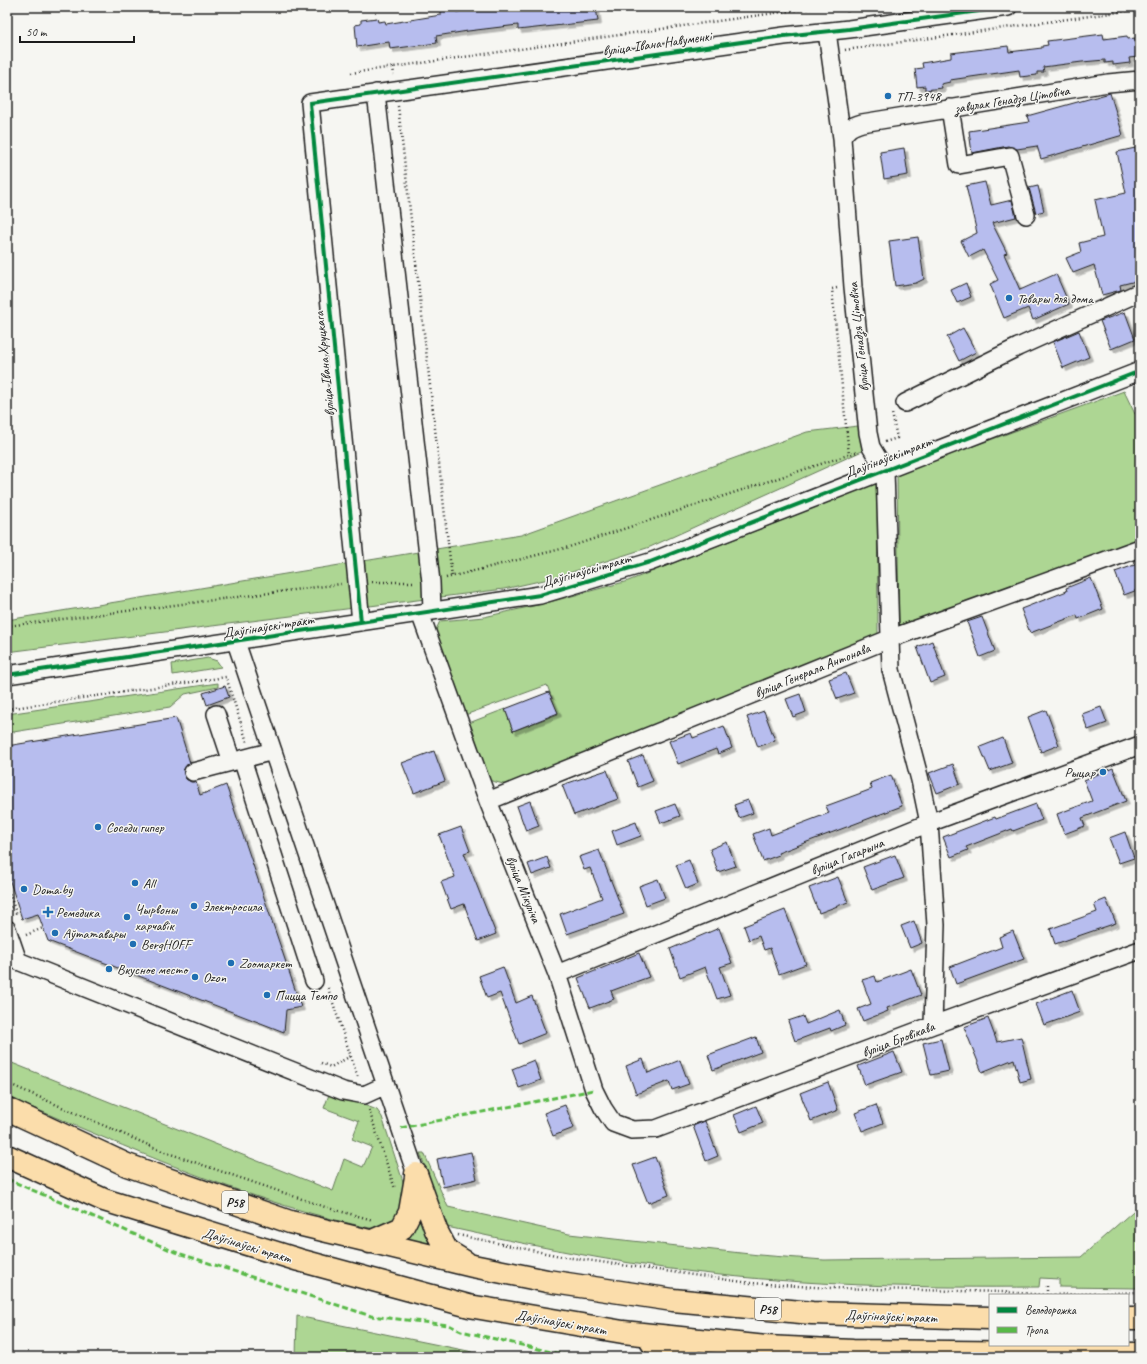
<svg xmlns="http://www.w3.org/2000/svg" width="1147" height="1364" font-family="Caveat,sans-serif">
	<defs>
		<filter id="shadow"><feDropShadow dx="3.5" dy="3.5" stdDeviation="0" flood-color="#0004"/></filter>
	</defs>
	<rect width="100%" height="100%" fill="#f6f6f2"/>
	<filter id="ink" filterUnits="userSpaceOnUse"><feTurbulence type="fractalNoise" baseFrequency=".025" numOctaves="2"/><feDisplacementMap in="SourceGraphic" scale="8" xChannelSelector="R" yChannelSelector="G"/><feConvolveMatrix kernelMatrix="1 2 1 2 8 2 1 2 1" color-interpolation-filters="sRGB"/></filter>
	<g filter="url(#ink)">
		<path fill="#add693" stroke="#647958" d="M1124,391L1135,414L1140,413V541L899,629L897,474Z
			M858,426L868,433L871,447L650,547L553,578L504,589L7,652V620L521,535L807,432Z
			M877,483L878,635L511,786L488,780L469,723L505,709L513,731L558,714L547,685L465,715L435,632L440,621L484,617L542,604L628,581Z
			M208,658L217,661L221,667L173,675L172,664Z
			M218,683V687L185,694L170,707L7,733V714Z
			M7,1061L333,1191L344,1159L363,1167L372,1147L352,1139L359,1121L324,1108L330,1092L377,1110L382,1117L409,1200V1207L384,1231C253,1205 130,1148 7,1097Z
			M420,1153H424L448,1207L569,1234L759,1255L824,1260L1081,1257L1140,1205V1284L1137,1288L1059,1287V1279L1040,1278L1039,1287C924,1288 808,1286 694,1272C611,1262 529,1245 447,1227Z
			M418,1205L437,1251L396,1240Z
			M297,1316L468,1351L488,1357H296Z"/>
		<path fill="#b7bdee" stroke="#1c1c1c" filter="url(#shadow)" d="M456,7L457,12L491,7H596L598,21L518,30V25L468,31L436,36L437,43L390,49L389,42L357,47L355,25L361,24V20L377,18L378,22L385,21L386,24L410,20L441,15V9Z
			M1103,34L1104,39L1127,36L1128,39L1135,38L1138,57L1129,58L1130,63L1113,65V62L1105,63V60L1082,62L1043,67L1044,72H1037V75L1020,77L1019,70L950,80V82L941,84L942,88L925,90V86L917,87L915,69L923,68L922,63L951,58V53L1008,46L1009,52L1042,48V46L1048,45L1047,41Z
			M1110,93L1123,135L1041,159L1037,146L1017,149L1008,146L972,153L969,131L1029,122L1027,116Z
			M1140,147V202L1136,203L1140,220V280L1120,285L1121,290L1102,295L1094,265L1073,273L1066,258L1081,252L1079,243L1103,237L1095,200L1126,193L1117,152Z
			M904,148L908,175L884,179L880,152Z
			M985,182L991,205L1012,200L1016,217L992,223L1007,253L1004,254L1020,290L1056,274L1069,304L1033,320L1028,308L1004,318L990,284L998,280L983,250L969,257L961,241L977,233L966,186Z
			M1038,186L1044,211L1036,213L1029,188Z
			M918,237L924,279L916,283L895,286L889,241Z
			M966,283L971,297L957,303L951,290Z
			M1125,312L1135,339L1111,349L1100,321Z
			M963,328L976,352L959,361L947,337Z
			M1079,331L1089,357L1063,368L1053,342Z
			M1140,563V589L1124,595L1115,572Z
			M1091,578L1103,609L1078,619L1077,615L1030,633L1021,609L1067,591L1066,588Z
			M982,617L995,651L980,657L967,622Z
			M932,641L945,677L930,683L917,647Z
			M846,673L854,693L837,699L829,679Z
			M225,686L229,697L207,705L203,693Z
			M549,692L558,713L513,731L505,709Z
			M800,694L806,712L793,717L786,699Z
			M1101,707L1107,723L1088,730L1082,714Z
			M1046,710L1059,745L1041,752L1028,717Z
			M764,711L775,740L758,747L747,717Z
			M176,718L190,763L183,770L186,779L191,782H196L200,795L226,785L301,1007L286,1010L284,1032L48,941L38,914L22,919L7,872V746Z
			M724,726L732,748L718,754L716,749L678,764L669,741L691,733L693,738Z
			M1003,738L1012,763L990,771L980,747Z
			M434,751L445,781L414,793L402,763Z
			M643,755L653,781L638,787L628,761Z
			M953,764L960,784L937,793L929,773Z
			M1113,768L1126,801L1082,818L1085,826L1064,834L1057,814L1092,801L1084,780Z
			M607,770L618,799L574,815L562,785Z
			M891,775L902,806L778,853L779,855L763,861L753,834L769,828L771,835L829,813L826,806L872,789L870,783Z
			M748,800L753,813L739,818L734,805Z
			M530,801L539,826L526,831L517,806Z
			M675,804L680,816L661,823L656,811Z
			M1036,804L1042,820L1013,831L1012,829L966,847L968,850L951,857L943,837L995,817L996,819Z
			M636,822L641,836L617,845L612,831Z
			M461,827L470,851L464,853L496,934L478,941L464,904L451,909L441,882L455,877L439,835Z
			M1125,832L1134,858L1119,863L1109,838Z
			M727,842L736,866L718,872L710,849Z
			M599,850L624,914L567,934L560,914L602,898L590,868L584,870L579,857Z
			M895,855L904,878L872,890L863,867Z
			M547,857L551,868L532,875L528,864Z
			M689,860L698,884L686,889L676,865Z
			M838,877L848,902L819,913L809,888Z
			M658,879L665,898L646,905L639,886Z
			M1106,899L1116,923L1055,944L1050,929L1097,912L1094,904Z
			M785,910L806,964L779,974L770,948L764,950L759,936L749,940L744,926Z
			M914,921L922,943L910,948L901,926Z
			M719,928L732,963L720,967L730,995L717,999L705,967L680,977L670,949Z
			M1013,931L1024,959L956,984L950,967L1002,947L999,937Z
			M639,953L649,977L611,991L614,999L590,1008L578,978Z
			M503,967L516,1003L532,996L546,1033L519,1044L500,993L487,998L479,976Z
			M911,969L921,995L887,1008L888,1011L863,1021L858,1009L871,1004L862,980L875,976L877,982Z
			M1072,990L1080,1012L1044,1025L1036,1004Z
			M840,1010L845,1025L831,1031L830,1028L795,1041L788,1021L803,1016L806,1024Z
			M988,1018L997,1042L1021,1037L1031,1079L1020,1082L1014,1059L982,1072L964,1027Z
			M756,1037L761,1052L713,1070L708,1055Z
			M941,1039L949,1071L931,1075L923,1043Z
			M894,1052L902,1072L865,1085L858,1066Z
			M643,1059L648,1073L680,1060L689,1084L672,1090L669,1081L636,1094L626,1066Z
			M534,1060L541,1080L519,1088L512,1069Z
			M828,1082L838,1110L811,1121L800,1093Z
			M565,1105L574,1128L553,1136L544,1113Z
			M876,1105L883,1123L862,1131L855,1113Z
			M756,1106L763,1123L741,1132L734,1115Z
			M705,1121L718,1156L706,1161L693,1126Z
			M471,1152L477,1179L443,1187L437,1159Z
			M655,1157L669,1195L648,1203L633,1165Z"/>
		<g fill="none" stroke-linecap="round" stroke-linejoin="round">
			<defs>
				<path id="minor" d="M827,32L842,138L853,287L868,433L871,447L885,470L891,670L920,780L929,823L936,925L933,1025
					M376,93L431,582L432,611
					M950,108L959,165L1010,156L1026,215
					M842,138C847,128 852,126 862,123L1108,83L1140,80
					M905,403L1018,347L1140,292
					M420,613L488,801L557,974L594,1090L603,1108L613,1123L632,1130L656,1129L933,1025L1140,950
					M361,622L310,103L784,36L849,29L1008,7
					M236,642L416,1174
					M7,675L540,595L650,562L1140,371
					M216,714L232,762
					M242,759L314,981
					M193,772L273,751
					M488,801L889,639L1140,548
					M7,929L18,961L343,1091L364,1095L386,1085
					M557,974L929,823L1140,745"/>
				<path id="major" d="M7,1109L127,1165L290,1222L473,1266L547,1281L673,1300L812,1313L990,1318
					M7,1156L104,1200L299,1260L469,1306L623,1332L766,1347L853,1351L1140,1354
					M416,1174L436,1230L447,1251L465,1262
					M370,1242L402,1228L410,1212L416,1177
					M1128,1318H1140
					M652,1343L689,1357"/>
			</defs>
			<use href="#minor" stroke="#1c1c1c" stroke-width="20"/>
			<use href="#major" stroke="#1c1c1c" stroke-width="25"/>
			<path stroke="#1c1c1c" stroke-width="2.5" stroke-dasharray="1 3" stroke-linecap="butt" d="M847,7L848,14
				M845,50L1140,9
				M393,67L394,75
				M351,73L817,7
				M398,106L452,577
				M837,288L832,289L849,455
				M885,442L897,438L892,413
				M446,578L569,547L857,452
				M372,582H415
				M7,626L341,584
				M7,709L226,677L247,742
				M7,886L17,916
				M7,909L14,906
				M26,935L43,928
				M328,988L358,1078
				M321,1063L331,1067L351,1056
				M7,1083L162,1151L328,1208L373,1220
				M369,1110L395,1189
				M458,1235L565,1257L750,1283L832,1288L1003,1292L1047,1295L1140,1292
				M1047,1295V1283"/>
			<use href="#minor" stroke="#f6f6f2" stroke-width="17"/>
			<use href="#major" stroke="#fbddab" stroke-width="22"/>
			<path stroke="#58b947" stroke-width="3" stroke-dasharray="6 3" stroke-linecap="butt" d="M401,1128L594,1090
				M7,1179L175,1252L371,1316L449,1325L461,1331L573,1357"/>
			<defs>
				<path id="cycleway" d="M361,622L310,103L784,36L849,29L1008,7
					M7,675L540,595L650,562L1140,371"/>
			</defs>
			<use href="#cycleway" stroke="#f6f6f2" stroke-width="6"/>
			<use href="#cycleway" stroke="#00873e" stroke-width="4"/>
		</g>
	</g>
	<g fill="#1f6fb2" stroke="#f6f6f2" stroke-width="1.5">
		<circle cx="888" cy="96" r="4"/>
		<circle cx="1009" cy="298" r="4"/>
		<circle cx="1103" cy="772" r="4"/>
		<circle cx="98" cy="827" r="4"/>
		<circle cx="135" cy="883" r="4"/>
		<circle cx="24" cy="889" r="4"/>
		<circle cx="194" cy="906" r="4"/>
		<path d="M46 906h4v4h4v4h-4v4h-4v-4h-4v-4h4z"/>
		<circle cx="127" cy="917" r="4"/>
		<circle cx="55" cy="933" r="4"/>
		<circle cx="133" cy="944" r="4"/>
		<circle cx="231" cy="963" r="4"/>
		<circle cx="109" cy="969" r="4"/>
		<circle cx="195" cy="977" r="4"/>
		<circle cx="267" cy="995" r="4"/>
	</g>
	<g text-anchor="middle" stroke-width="3" stroke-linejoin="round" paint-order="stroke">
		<g fill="#f6f6f2" stroke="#5d5d5c" stroke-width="1">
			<rect x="222" y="1191" width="26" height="22" rx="3"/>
			<rect x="755" y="1298" width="26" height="22" rx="3"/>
		</g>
		<g font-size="13" font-weight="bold" fill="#1c1c1c">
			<text x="235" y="1207">Р58</text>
			<text x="768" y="1314">Р58</text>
		</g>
		<g font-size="14" fill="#1c1c1c" stroke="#f6f6f2">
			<text transform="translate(657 43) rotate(-8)" y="5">вуліца Івана Навуменкі</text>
			<text transform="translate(1012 99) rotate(-9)" y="5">завулак Генадзя Цітовіча</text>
			<text transform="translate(858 337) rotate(-96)" y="5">вуліца Генадзя Цітовіча</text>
			<text transform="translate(324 364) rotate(-96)" y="5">вуліца Івана Хруцкага</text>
			<text transform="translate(888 457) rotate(-21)" y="5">Даўгінаўскі тракт</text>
			<text transform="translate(586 570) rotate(-16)" y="5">Даўгінаўскі тракт</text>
			<text transform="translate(268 626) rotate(-9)" y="5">Даўгінаўскі тракт</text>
			<text transform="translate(812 670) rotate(-22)" y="5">вуліца Генерала Антонава</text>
			<text transform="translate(847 856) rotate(-22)" y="5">вуліца Гагарына</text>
			<text transform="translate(524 889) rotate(68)" y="5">вуліца Мікуліча</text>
			<text transform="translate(898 1039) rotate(-21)" y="5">вуліца Бровікава</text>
			<text transform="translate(247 1245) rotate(17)" y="5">Даўгінаўскі тракт</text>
			<text transform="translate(891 1316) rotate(2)" y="5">Даўгінаўскі тракт</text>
			<text transform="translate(561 1322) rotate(10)" y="5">Даўгінаўскі тракт</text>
		</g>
		<g font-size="14" fill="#1c1c1c" stroke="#f6f6f2" text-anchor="start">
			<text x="896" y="101">ТП-3948</text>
			<text x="1017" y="303">Товары для дома</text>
			<text x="1095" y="777" text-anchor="end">Рыцар</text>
			<text x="106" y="832">Соседи гипер</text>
			<text x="143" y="888">All</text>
			<text x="32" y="894">Doma.by</text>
			<text x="202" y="911">Электросила</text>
			<text x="135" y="914">Чырвоны<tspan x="135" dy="16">харчавік</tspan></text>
			<text x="56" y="917">Ремедика</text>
			<text x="63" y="938">Аўтатавары</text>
			<text x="141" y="949">BergHOFF</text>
			<text x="239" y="968">Zooмаркет</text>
			<text x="117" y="974">Вкусное место</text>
			<text x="203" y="982">Ozon</text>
			<text x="275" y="1000">Пицца Темпо</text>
		</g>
	</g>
	<rect width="1147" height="1364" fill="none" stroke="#f6f6f2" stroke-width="24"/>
	<rect x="12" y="12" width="1123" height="1340" fill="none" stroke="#1c1c1c" stroke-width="1.5" filter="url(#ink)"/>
	<rect x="989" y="1294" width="140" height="52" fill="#f6f6f2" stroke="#9f9f9c"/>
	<rect x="997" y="1307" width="20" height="6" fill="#00873e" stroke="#9f9f9c"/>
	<text x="1025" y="1314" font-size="12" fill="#1c1c1c">Велодорожка</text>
	<rect x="997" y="1327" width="20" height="6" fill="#58b947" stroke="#9f9f9c"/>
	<text x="1025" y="1334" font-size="12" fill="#1c1c1c">Тропа</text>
	<path d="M20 36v6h114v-6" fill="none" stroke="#1c1c1c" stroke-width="2"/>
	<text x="26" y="36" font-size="12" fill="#1c1c1c" stroke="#f6f6f2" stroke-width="3" paint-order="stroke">50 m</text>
</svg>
